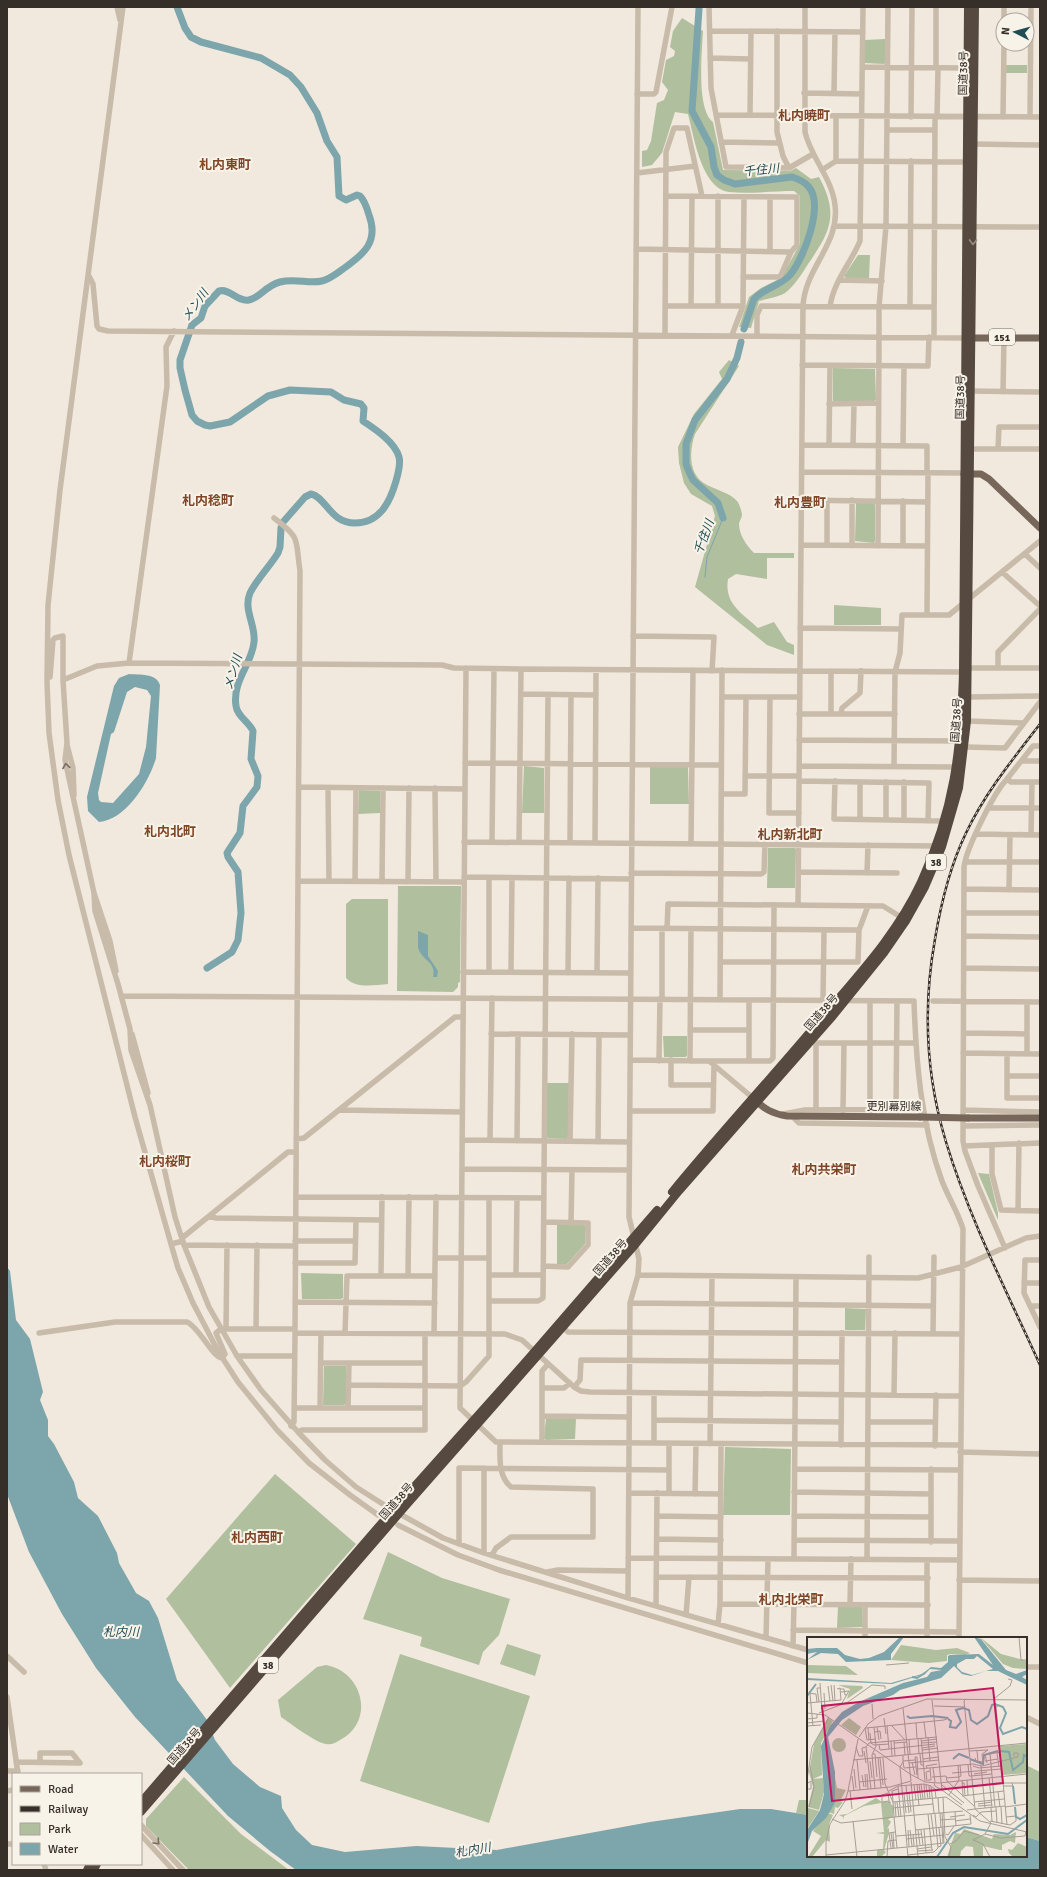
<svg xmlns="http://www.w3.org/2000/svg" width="1047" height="1877" font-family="Signika,'Noto Sans JP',sans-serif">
	<rect width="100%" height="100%" fill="#f1e9dd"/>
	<path fill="#b0bf9d" d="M682,18L703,31C702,52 696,109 713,122L723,170L790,171L796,168L811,179L819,177C839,214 831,231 808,264C802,274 794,286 785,293C779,297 766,299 759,301L751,328L739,327L749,297L761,288L781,278L800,244V196L794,191C773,191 750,194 729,192C701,188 694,136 688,114L675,112L662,153L652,165L642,167V151L647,150L651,141L657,103L664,100L668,90L662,82L666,60L674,56L675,51L670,47L673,31Z
		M885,39V63L884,64L865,63V40Z
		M1006,65H1027V73H1006Z
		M858,255H870L869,278H846L844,276Z
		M729,360L739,366L695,434C689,451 688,476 707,485C717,490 730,493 737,501C739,503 742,512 742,515C742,518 739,521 739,524C739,535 747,546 754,553H794V558H767V579L736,574L728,579C724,604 742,613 758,628L774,622L787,642L794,645V655L767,645L695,587L715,516L712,506L691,494L684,483L679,463L678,447L694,414L722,379L719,372Z
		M833,368L875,369L876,400L874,401H833Z
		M856,503H874L875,505V541L874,543L855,541Z
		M834,605L881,608V625H834Z
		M524,766L544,768V813H522Z
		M650,767H688L689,804H650Z
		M359,790L380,791V813L358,814Z
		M768,848H795L796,850L795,888H767Z
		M398,886H461L460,982L458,983V987L453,992L397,991Z
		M352,899H388V984C374,985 356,989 346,978V904Z
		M663,1036H687V1055L686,1057H664Z
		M547,1083H569L568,1137L567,1139L548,1138L547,1137Z
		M978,1173L989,1174L998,1213V1220Z
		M557,1225H584L586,1227L585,1244L567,1264H557Z
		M301,1273L343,1274V1298L341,1299H302Z
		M845,1308L866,1309L865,1330H845Z
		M324,1366H346V1404L344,1405H323Z
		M546,1418L576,1419L575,1439L546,1440L544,1438Z
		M725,1447L791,1449L790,1515H723Z
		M275,1474L356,1544L230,1688L166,1599Z
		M388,1552L442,1578L510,1599L499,1635L483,1652L479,1665L420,1646L422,1637L363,1619Z
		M838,1607H862L863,1627L837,1628Z
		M507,1644L541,1655L535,1676L500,1664Z
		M400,1654L530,1696L489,1823L360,1781Z
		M326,1665C364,1672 375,1722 340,1740C335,1743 332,1745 326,1744C316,1743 290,1723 281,1717L278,1700L317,1667Z
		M1026,1765L1040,1772V1841L1026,1837Z
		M184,1777L241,1834L289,1870H189L146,1826V1819Z
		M799,1800H808V1815L796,1813Z"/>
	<path fill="#7da5ac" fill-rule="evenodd" d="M129,674C140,675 156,673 160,685L156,758C149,782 126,820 99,822L88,811L87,797L114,686L119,678ZM135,687L147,690L151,696L146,747L139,774L113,803L101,802L99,800L98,793L111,734L114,732L127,692Z
		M418,931L428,935V956L438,971L437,977H433C437,961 421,961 418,947C418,943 418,935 418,931Z
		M7,1267L10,1271L16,1320L30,1339L43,1392L40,1400L48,1420V1436L54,1444L74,1482L78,1498L98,1516L117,1553L119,1563L136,1593L149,1601L158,1618L177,1680L207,1720L215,1740L233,1764L260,1787L281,1796L282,1808L296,1830L312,1845L345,1852L416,1846L497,1850L650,1822L740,1809H771L808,1815V1856H1026V1837L1040,1841V1870H296L270,1851L228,1816L135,1717L96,1668L62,1614L29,1552L7,1494Z"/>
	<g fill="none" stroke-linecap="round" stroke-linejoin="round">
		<path stroke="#7da5ac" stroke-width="1" d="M705,577L707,557L723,518"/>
		<path stroke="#7da5ac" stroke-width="7" d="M177,7L185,28L191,37L201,42L261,58L290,75L301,87L317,113L327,141L337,157L339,196L346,200L357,195L360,196C365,201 367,208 369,215C379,242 364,254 343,269C337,273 330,279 322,281C309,284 295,278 280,282C265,286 260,298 249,300C237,302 230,288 219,291L205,306L201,318L192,325L180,360V368L185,390L192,415L197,421L205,425L210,426L230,422L268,396L290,390L331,392L344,400L361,404L364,408L363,421C375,429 395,442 399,457C401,464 398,474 396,481C390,502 380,523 355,523C330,523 326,497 311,494L305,497L284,521
			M699,9L692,111L711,147L714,167L717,175L724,180L735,184L792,177C798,179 804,181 808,186C825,204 804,258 790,275C780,286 764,288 754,299L744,329
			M723,518L718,503L693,480L689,472L686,464V444L695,420L727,379L737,358L741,342
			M207,968L232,952L238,940L241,913L238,872L228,857L227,853L240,833L243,806L257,787L258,776L251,759L253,731C249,722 237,716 236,706C232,681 252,664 254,642C256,625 243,610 250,593C257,579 270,566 278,553L280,547L281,528"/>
		<path stroke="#c8bba9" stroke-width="5.5" d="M117,7L120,20
			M123,7L60,490L48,605L47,682L49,733L58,800L69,855L135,1117L171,1244L178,1268L193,1303L218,1351L238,1382L277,1430L309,1463L350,1495L378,1515
			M709,7L711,88L726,167L789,168L813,154
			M1004,20V7
			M710,31L863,32
			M777,31V132L783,156L789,168
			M710,58L750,59
			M863,67L967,68
			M936,68V7
			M804,93L862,94
			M834,93L835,32
			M637,94H654L656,92L672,7
			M716,115L1040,117
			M750,115L751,31
			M911,117L912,7
			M937,117L938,68
			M1003,117L1004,44
			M1030,117L1031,7
			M887,130H935
			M721,142L779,143
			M973,144L1040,145
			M836,161V116
			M822,170L836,161L966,162
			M637,173L695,166
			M666,196L797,197V245L791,252L781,275L778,277H743
			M834,226L1040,227
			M636,249L791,252
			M770,251V197
			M89,276L93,284L97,326L99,329L108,331L965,338
			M839,280L882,281
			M665,306H743
			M691,306L692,196
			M718,306V196
			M830,307C833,282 851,263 860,241L863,7
			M910,307L911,161
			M665,335L666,152L674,128H687L702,196
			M732,335L743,306L744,197
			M757,335V315L761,306L934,307
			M934,337L935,117
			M802,365L928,366L929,337
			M971,391L1040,392
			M1003,392L1004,337
			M829,404L878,403
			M802,445L927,446V473
			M829,445L830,366
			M853,445L854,404
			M903,446L904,366
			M968,449H1040
			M998,449L999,427H1040
			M802,472L964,473
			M801,500L927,502
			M274,518C302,539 295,539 300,571L295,1333L294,1422L291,1426
			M801,545L927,546
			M827,545V500
			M852,546V500
			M878,546L879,337V307L886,226L888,7
			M903,546V501
			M1025,554L1040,568
			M1002,572L1040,606
			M927,615L928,473
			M800,628L901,629
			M633,636L714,637L712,671
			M129,663L167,386L166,347L174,331
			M466,668L460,1408L496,1442H500L960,1445
			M998,668V652L1040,609
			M50,677L53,640L55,638L63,636V680L67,743L65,760L94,893L110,941L116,971
			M63,680L97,666L129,663L442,665L454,668L521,669L963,672L969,668H1040
			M521,694L596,695
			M722,697H800
			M770,697L769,813H799
			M969,697L1040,696
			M799,714H895
			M831,714V671
			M841,714L842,708L860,693L861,671
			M967,721L1023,723
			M799,740L962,741
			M67,745L73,768L74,795
			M965,747L1005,748L1040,702
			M1022,761H1040
			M465,763L721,765
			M799,766L957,767
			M894,766L895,672L900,653L902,615H949L1040,541
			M745,776H799
			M1007,779L1033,746H1040
			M799,781L929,783L928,821
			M835,781L834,819L944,821
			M299,787L465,789
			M328,788L329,881
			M435,788L436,882
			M721,794H745L746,697
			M989,808H1040
			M860,819V782
			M886,820V782
			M904,820V782
			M976,834L1040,835
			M1031,835L1032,782
			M464,842L938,846
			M492,842L494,669
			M519,842L521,669
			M570,842L571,695
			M595,843L596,670
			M691,844L693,670
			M965,862H1040
			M798,872L897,873
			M631,873L761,874L764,872L765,844
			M867,873L868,845
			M464,877L631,879
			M299,881L464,882
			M355,881L356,788
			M382,882L383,788
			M408,882L409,788
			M964,889L1040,890
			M1009,890L1010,835
			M94,893L95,911L118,984L130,1029L131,1050L150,1105L175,1217L184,1245L209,1307L237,1356L261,1390L298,1432L325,1460L356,1487L389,1508L443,1538L484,1553L628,1598L808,1650
			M798,905L803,306C805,267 840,245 835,205C832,178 811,158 805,132V7
			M964,913H1040
			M631,928L859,930
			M667,929L668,904L883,906L904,919
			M964,936L1040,937
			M720,962H858L859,930L868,906
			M964,968L1040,969
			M463,972L631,973
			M489,972V878
			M511,972L512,878
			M568,973L569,878
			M597,973L598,878
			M121,996L914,1001C916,1062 921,1124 942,1181C948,1197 958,1212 963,1229L959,1638
			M662,999V929
			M720,1000L722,670
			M823,1001L824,930
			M933,1001L1040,1002
			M690,1030H749
			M964,1033L1027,1034
			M132,1034L148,1093
			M491,1034L630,1035
			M813,1041L816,1043V1110
			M816,1043H915
			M963,1053L1040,1054
			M1007,1054V1098H1040
			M1027,1054V1002
			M630,1060L709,1061L753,1098
			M671,1060V1085H713
			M749,1060V1000
			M659,1061L660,999
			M690,1061L691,929
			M709,1061H770L773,1058L774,905
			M1007,1076H1040
			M896,1109L897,1001
			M339,1110L462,1112
			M963,1110L1040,1112
			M630,1111H713L714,1064
			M843,1111L844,1043
			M870,1111V1001
			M783,1114L805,1110L923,1109
			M793,1117L799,1123L927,1125
			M963,1126L1040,1125
			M296,1139L304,1138L455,1017H463
			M462,1140L629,1142
			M490,1140L492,998
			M517,1141L518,1034
			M570,1141L572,1034
			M598,1142L599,1035
			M992,1145V1174L1001,1210L1040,1211
			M964,1146L1040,1143
			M462,1169L629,1170
			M296,1197L544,1198
			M1018,1211L1019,1143
			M209,1216L216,1218L381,1220
			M571,1223L572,1170
			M182,1238L288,1152H296
			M295,1241H355
			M171,1244L183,1241
			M184,1245L295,1246
			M1005,1248L978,1186L965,1151L963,1141L964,867C966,849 991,800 1002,785L1007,779L1011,782H1040
			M435,1258H489
			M1040,1260H1025L1024,1293L1040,1327
			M295,1263H355L356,1220
			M543,1266L568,1267L588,1245V1223L544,1222
			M489,1275H543
			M516,1275L517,1198
			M638,1275L918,1278L961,1267L1026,1238L1040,1236
			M381,1276L382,1197
			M408,1276L409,1197
			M1024,1283H1040
			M489,1301H538L543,1298L548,695
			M295,1302L435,1303
			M630,1303L933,1306
			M1030,1306H1040
			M561,1326L568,1332L961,1334
			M226,1329L227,1245
			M256,1329L257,1245
			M39,1333L115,1322H187C200,1328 212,1357 222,1358
			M295,1333L505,1334L522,1340L574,1387L581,1391L590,1392L960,1396
			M345,1333L347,1276H435
			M434,1334L436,1197
			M933,1334L934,1257
			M237,1356H294
			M222,1358L225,1354L216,1333L221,1329H295
			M321,1363H425
			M348,1385L460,1386L466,1382L489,1356V1198
			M574,1387L580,1380L581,1360L842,1362
			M542,1388H564L570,1383
			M894,1395L895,1333
			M294,1408H425
			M320,1408L321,1333
			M348,1408L349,1363
			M542,1416L629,1417
			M654,1420L841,1422
			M868,1422H935
			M298,1432L302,1430H425V1334
			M542,1442V1371L548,1364
			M654,1443V1393
			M710,1444L712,1276
			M841,1445L842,1333
			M935,1446L936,1395
			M960,1452L1040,1454
			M795,1469L960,1470
			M794,1492L931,1494
			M629,1493L721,1494
			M669,1493V1444
			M695,1494L696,1444
			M657,1516L721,1517
			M794,1516L931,1517
			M398,1525L458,1555L499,1570L808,1663
			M657,1539L721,1540
			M794,1540L959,1541
			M931,1542V1469
			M459,1544V1468L669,1470
			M484,1553V1468
			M492,1555L496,1548L511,1537H593V1489L511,1487C498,1476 500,1458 500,1442
			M628,1558L959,1560
			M794,1559L796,1277
			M867,1559L869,1257
			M547,1572L558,1570L628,1571
			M657,1577L928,1578
			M959,1580L1040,1581
			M628,1598L630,1303L638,1275L639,1259L629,1217L638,7
			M720,1604L928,1605
			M850,1604L851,1559
			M656,1606L657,1493
			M686,1615L689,1577
			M718,1624L720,1604L721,1444
			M793,1630L959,1632
			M766,1638L768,1559
			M865,1638V1605
			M927,1638V1560
			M793,1646L794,1604
			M7,1656L24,1672
			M1026,1667H1040
			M7,1697L18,1774
			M1026,1717L1040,1724
			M16,1762L80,1763L72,1753H40V1763
			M7,1771H18
			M7,1791L13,1790
			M141,1825L183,1870
			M141,1835L173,1870
			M7,1844H13
			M44,1864L46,1870"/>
		<path stroke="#77675b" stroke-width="7" d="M966,338H1040
			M964,474H981L989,479L1040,528
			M754,1099C764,1109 773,1114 787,1116L920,1117
			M968,1118H1040"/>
		<path stroke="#564940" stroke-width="8" d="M672,1192C722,1131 775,1074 825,1014C860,973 898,932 921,882C954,810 961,750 963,672L968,7
			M141,1802L385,1519L528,1359L657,1210
			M141,1812L404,1508L635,1245L679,1191L833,1016L884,953L906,921L925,887L942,847L959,788L967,721L975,7
			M87,1870L90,1864
			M94,1870L97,1864"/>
		<defs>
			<path id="rail" d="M1040,724C1013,759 985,793 966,833C950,866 941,903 935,939C923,1006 926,1076 946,1142C969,1218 1007,1292 1040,1365"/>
		</defs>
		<use href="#rail" stroke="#362e29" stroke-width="2.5"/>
		<use href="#rail" stroke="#f8f3e9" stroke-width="1" stroke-dasharray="3" stroke-linecap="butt"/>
		<path stroke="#77675b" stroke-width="7" d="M920,1117L968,1118"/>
	</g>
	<defs><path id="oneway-chevron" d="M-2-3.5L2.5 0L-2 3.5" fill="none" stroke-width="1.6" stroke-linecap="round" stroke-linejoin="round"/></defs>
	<use stroke="#978d84" href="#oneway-chevron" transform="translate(973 242) rotate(91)"/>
	<g stroke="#786d63">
		<use href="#oneway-chevron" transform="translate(66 766) rotate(-99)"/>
		<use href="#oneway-chevron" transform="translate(157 1842) rotate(47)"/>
	</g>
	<g text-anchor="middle" stroke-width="4" stroke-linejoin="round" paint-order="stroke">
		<g fill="#f8f3e9" stroke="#706963" stroke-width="1">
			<rect x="989" y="329" width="26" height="16" rx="3"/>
			<rect x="926" y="854" width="20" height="16" rx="3"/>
			<rect x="258" y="1657" width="20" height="16" rx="3"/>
		</g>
		<g font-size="10" font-weight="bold" fill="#362e29">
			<text x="1002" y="341">151</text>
			<text x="936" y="866">38</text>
			<text x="268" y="1669">38</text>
		</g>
		<g font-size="11" fill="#362e29" stroke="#f8f3e9">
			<text transform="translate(963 73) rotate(-89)" y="4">国道38号</text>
			<text transform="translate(960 397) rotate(-89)" y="4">国道38号</text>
			<text transform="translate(956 720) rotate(-86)" y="4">国道38号</text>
			<text transform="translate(821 1012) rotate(-49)" y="4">国道38号</text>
			<text x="894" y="1110">更別幕別線</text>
			<text transform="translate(610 1257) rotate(-49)" y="4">国道38号</text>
			<text transform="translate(396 1501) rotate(-49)" y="4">国道38号</text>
			<text transform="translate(184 1746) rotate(-49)" y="4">国道38号</text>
		</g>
		<g font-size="12" font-style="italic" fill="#204c55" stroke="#f8f3e9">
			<text transform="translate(761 170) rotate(-6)" y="4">千住川</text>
			<text transform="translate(195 305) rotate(-54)" y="4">メン川</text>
			<text transform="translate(704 537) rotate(-70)" y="4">千住川</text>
			<text transform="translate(233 672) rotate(-73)" y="4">メン川</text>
			<text x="121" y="1636">札内川</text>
			<text transform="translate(473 1850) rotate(-10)" y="4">札内川</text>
		</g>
		<g font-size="13" font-weight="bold" fill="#804526" stroke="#f8f3e9">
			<text x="804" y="120">札内暁町</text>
			<text x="225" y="169">札内東町</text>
			<text x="208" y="505">札内稔町</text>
			<text x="800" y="507">札内豊町</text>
			<text x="170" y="836">札内北町</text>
			<text x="790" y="839">札内新北町</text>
			<text x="165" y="1166">札内桜町</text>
			<text x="824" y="1174">札内共栄町</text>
			<text x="257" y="1542">札内西町</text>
			<text x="791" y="1604">札内北栄町</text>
		</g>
	</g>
	<g transform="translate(807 1637)">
		<rect width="220" height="220" fill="#f1e9dd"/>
		<path d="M173,0L194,17L220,24V32L206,31L196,27ZM94,8L129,13L150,11L163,16L158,18L144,17L140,18V24L122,26L84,23ZM0,28L39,29L51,38L0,36ZM31,48L55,49L56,51L40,62L43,52ZM21,81L26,84L14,106L15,138L6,142L16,141L17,155L12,173L1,170L6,150L2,135L7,107ZM42,81L54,90L49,98L34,88ZM25 108a7 7 0 1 1 14 0a7 7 0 1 1-14 0ZM220,107V136L196,138L193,109ZM28,141L30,151L39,153L33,164L36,165L31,171L28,170L27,177L21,175L28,166ZM69,161L75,165H82L86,169V180L81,182L84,185L80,192L82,191V196L77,213L79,215L74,220H70V213L76,212L77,197L69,196L77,195L74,166L57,169L37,179L36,183V180L32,178L40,177ZM1,171L12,174L0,192V175ZM21,176L26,178L22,187L23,205L19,203L5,220H1L14,199L6,194ZM157,192L185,202L187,197L203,198L209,195L208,206L203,204L195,208V213H193L176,209V220H167L166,210L159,209L154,214L153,220H140L148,196L154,197ZM211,206L220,210V220H206L202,216L201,212L205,213Z" fill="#b0bf9d"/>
		<path d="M93,0H97L84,17V23L39,25L31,17L14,16L0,23L10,15L0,17V12L10,11H30L38,18L53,22L62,21L77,15ZM167,0L174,2L199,33L209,37L220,33V37L215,40L220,43V48L191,34H179L164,39L155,37L147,29L134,41L93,53L86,58L56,69L35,83L21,100L28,135V166L19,181L5,194L0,208V193L13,173L17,157L14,109L23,89L35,75L52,65L96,46L120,40L124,35L135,33L123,32L118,37L85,47L0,43V41L84,46L115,37L124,30L134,31L141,25V19L143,18L172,17L186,28ZM170,19L186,32L165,38L155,35L150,30V27L159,22H167Z" fill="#7da5ac" fill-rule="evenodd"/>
		<path fill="none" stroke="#7da5ac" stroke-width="2" d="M105,40L110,41L118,36M0,59L9,47M100,79L103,81L125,79L141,81M141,82L144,84L143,90L149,91L154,85L149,73L156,71L162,73L164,83L170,87L181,79L185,68L188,67L196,70L199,76L193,91L196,97L215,90L220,92M193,114L202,115L206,133L216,125L217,118L220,120M146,122L152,117L162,121M163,122L176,127L177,118L191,114M206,149L208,167M208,170L209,180L213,182L220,178M130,220L146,196L157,190L201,197L220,183"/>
		<path fill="none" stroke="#a69e95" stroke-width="1" d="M33,0H53M212,0L214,23H220M79,28L102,26M13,46L15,73M24,48L26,64M27,48L28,64M21,49L23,64M30,52L33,51L34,63M33,52H37L38,58H40M34,55L42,54L35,66M0,56L9,57L10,65M17,56L18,72M3,57L6,89M188,61L203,49L205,43L201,42M159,62L157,64L165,142M125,63L135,153L155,168M12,65L10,51H13M0,66L34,63M65,67L66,82M193,68L189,70L200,188M127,69L158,70M0,76L18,78L103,137L118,145L132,146L220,137M12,76L41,65L65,48L78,49V52M77,81L79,97M0,82L10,81V77M117,85L119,101M0,86L17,84M109,86L110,101M0,89L14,88M80,89L82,112M85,89L98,103M67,90L69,109L65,118L68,152M70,90L72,103M58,91L60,103L69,102M59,91L137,83L142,81M61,91L62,103M68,95L73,94L74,102M63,96L64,106L67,108L82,107M52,100L61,87L72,79L120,62L220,63M121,100L123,124M111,101L112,117M114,101L118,144M51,102L41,154L83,150L104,144L96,71M102,102L103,117M84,104L85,119M87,104L88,119M114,104L130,102M97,105L98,118M87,106L100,105M114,106L130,105M72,108L73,113L128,107M49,110L52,119H56L55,111L59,110M115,111L128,109M115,113L131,111M170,113L171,125M57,114L59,126M162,114L181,113L175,117M190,116L192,130M66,117H68L70,140M113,117L114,128H117M183,117L188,170M71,120L74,151M108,120H110L111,141M108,120L110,138M73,121L76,148M76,121L78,147L86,165L87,180M168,121L169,124L176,125L175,117M116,122L132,120M46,123L220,106M50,123L53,153M63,124L65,141M96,124L108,123M178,124L191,122M96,125L97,131L109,130M105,125L108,138M102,126L132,123M180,126L178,118L193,115M161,127L162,139H164M151,128L152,143M166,129L172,131L194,129M174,129L178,171M93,130L96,125V118M93,130L101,220M120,131L119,129L130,127M126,131L128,145M47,132L49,151M111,132L166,127L175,129L211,120V116H207V120M145,136L194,132M58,137L59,150M60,137L61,152M167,137L180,135M55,138L57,150M45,139L47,154M164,139L185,137M125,140L139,139L140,144L167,169M152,140L154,139L153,128M139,141L152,140M182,141L185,170M0,143L5,110L22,80M121,143H124L123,131M155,143L156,158M160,143L161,158M120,144L119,135L123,134M52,145L80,142M104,145L111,220M127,146L128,149L136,154M155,146H157L158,158M196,146H220M110,147L112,169M112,147L114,163M114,147L116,162M117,147L118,162M107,148L109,163M119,148L121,162M135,148L157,166M91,149L94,180M99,149L102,176M122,149L123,162M196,149H206L205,146M125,150L128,152L129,161M0,152H4V144L1,146M64,152L59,110L62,106L130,100M43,154L45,172M82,154L91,149L117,147L124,149L127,176M191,155L193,170M102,156L104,175M97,157L99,176M142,158L152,143M155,159L197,154M136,160L138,200L144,210L142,220M131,161L132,176M82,164L75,165V158L81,156L82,164V166L84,165M86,165L139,160L173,184L220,195M86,165L85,154L91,152M88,165L89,180M90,165L92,180M167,165L197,162M171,167L185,165M171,169L185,168M2,170L7,150L3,129M189,170L190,186M194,170L195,187M198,170L220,167M86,171L126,167M184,171L185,184M168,172L184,186L178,197L166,203L176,207L183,220M168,172L198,169M160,173L168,172L165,142M148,175L149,189M133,176L134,191M121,177L125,213M124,177L127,199M166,178L169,180L174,175L189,174M97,179L156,174M87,180L90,211M143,180L158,178M25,182L34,186L97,179M133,183L148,182M46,184L50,220M148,184L163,182M183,184L203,188L209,184V179L199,180M135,191L136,206M117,192L119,216M101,193L102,210M103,193L105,209M108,193L164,187L163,178M111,193L113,208M114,193L116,208M84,196L86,211M86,196L87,211M106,197L107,209M139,197L141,198L147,189M178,197L194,201L218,199L219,194M89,199L115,197M99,202L137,198M143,207L149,204L157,194L172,198M101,210L137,206L135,176M131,210L134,209L132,191M84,211L82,196L88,195M110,212L124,210M111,214L126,213M19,218L100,210M101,218L127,215L131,211L128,177M19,220V205L23,187L38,164L41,154M80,220L81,204L89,203"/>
		<path fill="#c2185b" fill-opacity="0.15" stroke="#c2185b" stroke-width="2" d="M186,51L196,146L25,164L15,69Z"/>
		<rect width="220" height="220" fill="none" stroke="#362e29" stroke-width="2"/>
	</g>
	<rect width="1047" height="1877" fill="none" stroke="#362e29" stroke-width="16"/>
	<rect x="12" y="1773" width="130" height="92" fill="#f8f3e9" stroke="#aaa49c"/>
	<rect x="20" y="1786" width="20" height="6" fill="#77675b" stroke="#aaa49c"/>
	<text x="48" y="1793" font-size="12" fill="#362e29">Road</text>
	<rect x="20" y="1806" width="20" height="6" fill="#362e29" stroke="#aaa49c"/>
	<text x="48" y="1813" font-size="12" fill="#362e29">Railway</text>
	<rect x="20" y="1823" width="20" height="12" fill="#b0bf9d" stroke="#aaa49c"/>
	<text x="48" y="1833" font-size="12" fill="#362e29">Park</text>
	<rect x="20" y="1843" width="20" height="12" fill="#7da5ac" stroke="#aaa49c"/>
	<text x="48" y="1853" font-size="12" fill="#362e29">Water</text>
	<g transform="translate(1015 32) rotate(276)"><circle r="19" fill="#f8f3e9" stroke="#aaa49c"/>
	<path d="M0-3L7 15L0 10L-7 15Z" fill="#204c55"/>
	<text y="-6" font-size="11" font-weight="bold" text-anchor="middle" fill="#362e29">N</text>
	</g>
</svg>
